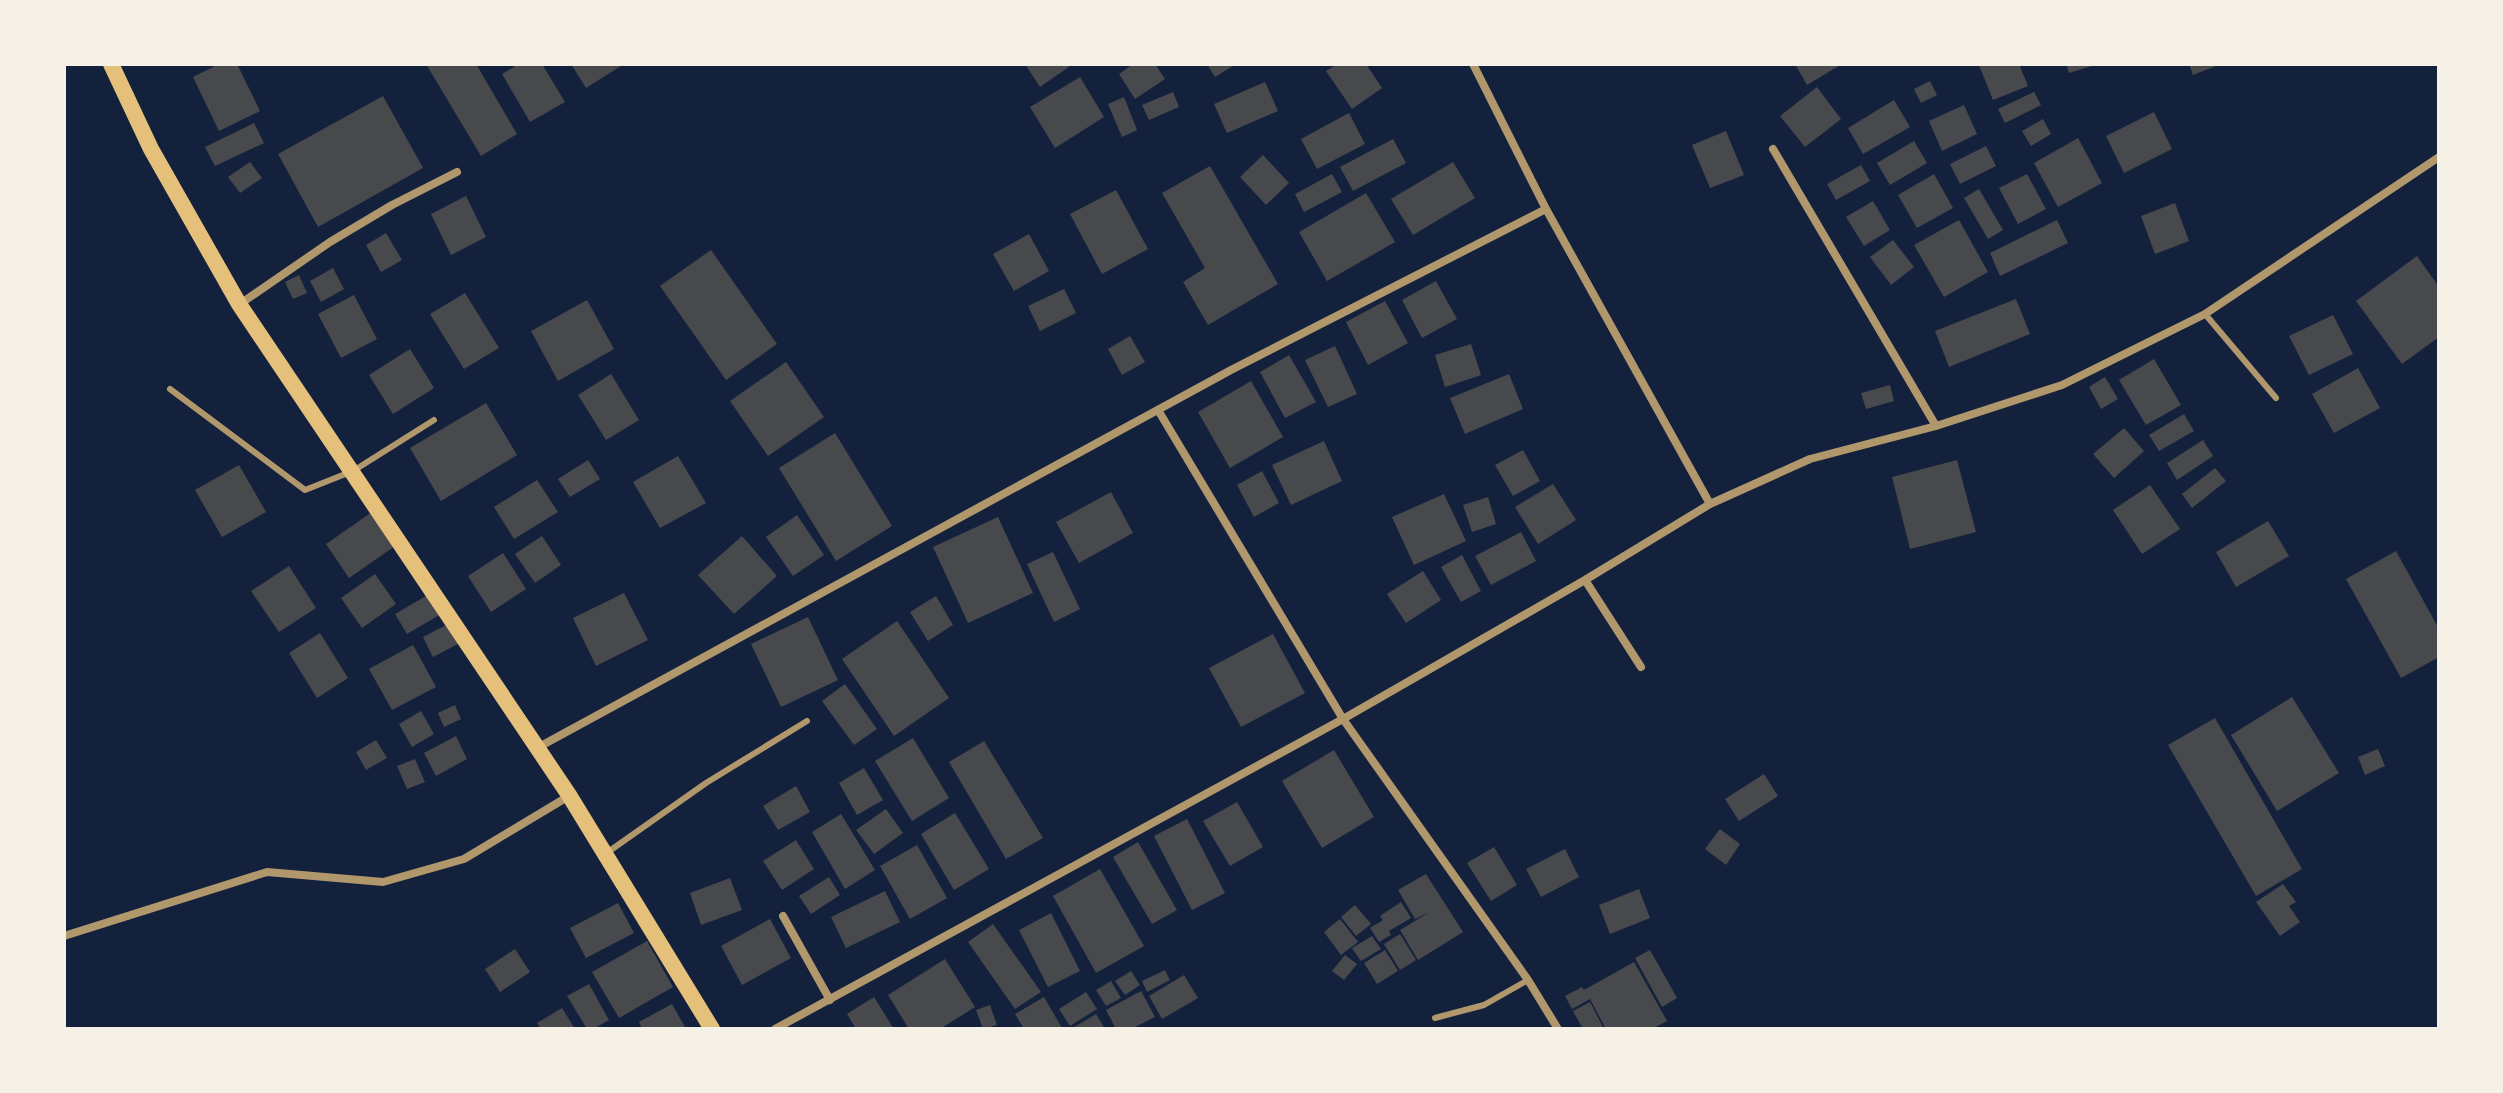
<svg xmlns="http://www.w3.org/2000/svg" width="2503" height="1093" font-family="'Sofia Sans Condensed',sans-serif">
	<rect width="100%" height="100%" fill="#14213d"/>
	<path fill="#48494c" d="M219,64H237L260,111L219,131L193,77Z
		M426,64H476L517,134L481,156Z
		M519,64H542L565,102L530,122L502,74Z
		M571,64H624L586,88Z
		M1025,64H1073L1040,87Z
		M1133,64H1155L1165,79L1135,99L1119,74Z
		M1207,64H1236L1215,77Z
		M1337,64H1366L1382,88L1352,109L1326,71Z
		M1795,64H1842L1807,85Z
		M1983,64H2019L2028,86L1993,100L1979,65Z
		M2066,64H2095V65L2069,73Z
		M2189,64H2221L2193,75Z
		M1080,77L1104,117L1055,148L1030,107Z
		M1930,81L1937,95L1921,103L1914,89Z
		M1265,82L1278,111L1227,133L1214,104Z
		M1817,87L1841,119L1805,147L1780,116Z
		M1173,92L1179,107L1149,120L1142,105Z
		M2034,92L2041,105L2005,123L1998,109Z
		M383,96L423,168L318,227L278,154Z
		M1124,97L1137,130L1122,137L1108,104Z
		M1894,100L1910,127L1863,154L1848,128Z
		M1964,105L1977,134L1942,151L1929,121Z
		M2154,112L2172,149L2124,173L2106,136Z
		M1349,113L1365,144L1317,169L1301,139Z
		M2043,119L2051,134L2031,146L2022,131Z
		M254,123L264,143L215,166L205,147Z
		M1726,131L1744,175L1710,188L1692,145Z
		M2078,138L2102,183L2058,207L2034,163Z
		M1393,139L1406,163L1353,191L1340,167Z
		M1914,141L1927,163L1890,185L1877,163Z
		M1986,146L1996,166L1960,184L1950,164Z
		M1263,155L1289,183L1266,205L1240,177Z
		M250,162L262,178L240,193L228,177Z
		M1453,162L1475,198L1413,235L1391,199Z
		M1861,165L1870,181L1836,200L1827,184Z
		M1210,166L1278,284L1208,325L1183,282L1205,268L1162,193Z
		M1332,174L1342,192L1304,212L1295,194Z
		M1934,174L1953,208L1917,228L1898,195Z
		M2027,174L2046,209L2018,224L1999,188Z
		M1979,189L2003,230L1988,239L1964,198Z
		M1116,190L1148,249L1102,274L1070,214Z
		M1366,193L1395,242L1327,281L1299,232Z
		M466,196L486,237L451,255L431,214Z
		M1873,201L1890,230L1864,246L1846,217Z
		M2175,203L2189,241L2155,254L2141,216Z
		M1959,220L1988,272L1944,297L1914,245Z
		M2057,220L2068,243L2000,276L1990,253Z
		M386,233L402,260L381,272L366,245Z
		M1029,234L1049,271L1014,291L993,254Z
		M1893,240L1914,267L1891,285L1870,257Z
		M711,250L777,344L726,380L660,286Z
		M2417,256L2439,287V337L2402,364L2356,301Z
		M333,268L344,289L321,302L310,281Z
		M299,275L307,293L293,299L285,282Z
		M1436,281L1457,319L1422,338L1402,300Z
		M1064,289L1076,313L1040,331L1028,306Z
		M465,293L499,348L464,369L430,314Z
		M354,295L377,339L341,358L318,314Z
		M2016,299L2030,334L1949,367L1935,331Z
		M587,300L614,349L558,381L531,331Z
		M1385,301L1408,343L1368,365L1346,322Z
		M2333,315L2353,354L2309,375L2289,336Z
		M1130,336L1145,362L1122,375L1108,349Z
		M1471,344L1481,375L1445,387L1435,355Z
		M1335,346L1357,394L1328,407L1305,360Z
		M410,349L434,388L393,414L369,375Z
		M1289,355L1316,402L1285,418L1260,372Z
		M2154,359L2181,405L2146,425L2119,380Z
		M786,362L824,417L768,456L730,401Z
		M2358,368L2380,408L2334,433L2312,394Z
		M611,374L639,420L606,440L578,395Z
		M1509,374L1523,409L1465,434L1450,398Z
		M2105,377L2118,399L2101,409L2089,387Z
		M1251,381L1283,437L1230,468L1198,412Z
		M1890,385L1894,401L1866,409L1861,393Z
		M486,403L517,455L441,501L410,448Z
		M2184,414L2194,431L2159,451L2149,435Z
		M2124,428L2144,451L2114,478L2093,454Z
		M835,433L892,526L836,561L779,468Z
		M2203,440L2213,456L2177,480L2167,463Z
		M1324,441L1342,481L1291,505L1272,465Z
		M1523,450L1540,481L1513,496L1495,465Z
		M678,456L706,503L660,528L633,482Z
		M588,460L600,479L570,497L558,479Z
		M1957,460L1976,532L1910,549L1892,477Z
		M239,465L266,512L222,537L195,490Z
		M2215,468L2226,481L2192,508L2182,494Z
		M1262,471L1279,503L1254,517L1237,485Z
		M537,480L558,512L514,539L494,507Z
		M1553,484L1576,520L1538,544L1515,507Z
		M2150,485L2180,529L2142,554L2113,510Z
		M1111,492L1133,533L1079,563L1056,522Z
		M1444,494L1466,541L1414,565L1392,517Z
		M1488,497L1496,524L1472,532L1463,505Z
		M372,512L395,546L349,578L326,544Z
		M797,515L824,555L793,576L766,537Z
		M998,517L1033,593L968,623L933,547Z
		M2268,521L2289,556L2236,587L2216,552Z
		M1521,532L1536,561L1491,585L1475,556Z
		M542,536L561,565L535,583L515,554Z
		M742,536L777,576L734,614L698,575Z
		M2396,551L2439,629V657L2401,678L2346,579Z
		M1053,552L1080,609L1054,622L1027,564Z
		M503,553L526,589L491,612L468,576Z
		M1462,555L1481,591L1461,602L1441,567Z
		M289,566L316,608L279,632L251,591Z
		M1423,571L1441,600L1406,623L1387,594Z
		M375,574L396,604L362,628L341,598Z
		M431,593L443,613L407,634L395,614Z
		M624,593L648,640L596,666L573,618Z
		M936,596L953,625L928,641L910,612Z
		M808,617L838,680L781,707L751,644Z
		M897,621L949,698L894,736L842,659Z
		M450,623L460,643L433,657L423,637Z
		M320,633L348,678L317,698L289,653Z
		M1273,634L1305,693L1241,727L1209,668Z
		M413,645L436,687L392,710L369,669Z
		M845,684L877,729L854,745L822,701Z
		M2292,697L2339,773L2277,811L2231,735Z
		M455,705L461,719L444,727L438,713Z
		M421,711L434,734L412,747L399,724Z
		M2215,718L2302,869L2256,896L2168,745Z
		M456,736L467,759L436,776L424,753Z
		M913,738L949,798L912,821L875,761Z
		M376,740L387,758L366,770L356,752Z
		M984,741L1043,838L1006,859L949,762Z
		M2378,749L2385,766L2365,775L2358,757Z
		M1334,750L1374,817L1322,848L1282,781Z
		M415,759L425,782L407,789L397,766Z
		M864,768L883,800L857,815L839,783Z
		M1764,774L1778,796L1739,821L1725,799Z
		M796,786L810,812L778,830L763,806Z
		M1237,802L1263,847L1230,866L1203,821Z
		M886,809L903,833L874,854L856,830Z
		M955,813L989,869L954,890L921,834Z
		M841,814L875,870L845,889L812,832Z
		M1187,819L1225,893L1192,910L1154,836Z
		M1720,829L1740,844L1726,865L1705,849Z
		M796,840L814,869L782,890L763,861Z
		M1138,842L1177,910L1152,924L1113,857Z
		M917,845L947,898L910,919L880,866Z
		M1494,847L1517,885L1491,901L1467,863Z
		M1565,849L1579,877L1541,897L1526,869Z
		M1100,869L1144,946L1096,973L1053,896Z
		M1426,874L1463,932L1418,960L1400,930L1428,913L1415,919L1398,890Z
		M829,877L840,895L811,914L799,896Z
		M730,878L742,910L701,925L690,893Z
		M2283,884L2296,902L2289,906L2300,922L2280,936L2256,902Z
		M1639,889L1650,918L1610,934L1599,905Z
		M885,891L900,922L846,948L831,917Z
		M1401,902L1411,918L1389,931L1391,935L1379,942L1370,928L1383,920L1380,916Z
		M618,903L634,933L586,958L570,928Z
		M1355,905L1371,924L1356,936L1341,917Z
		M1051,913L1080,971L1048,987L1019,930Z
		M770,919L791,958L742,985L721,946Z
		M1340,919L1358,942L1341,955L1324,932Z
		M993,924L1041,992L1015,1009L968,942Z
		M1400,934L1416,960L1400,970L1384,944Z
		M1372,936L1381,949L1361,961L1352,948Z
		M647,941L673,987L619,1018L592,972Z
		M515,949L530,972L500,992L485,969Z
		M1385,950L1398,971L1377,984L1364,963Z
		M1650,950L1677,998L1662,1007L1635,958Z
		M1345,955L1357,964L1344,980L1332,971Z
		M945,959L975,1007L940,1029H909L888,995Z
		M1634,962L1667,1021L1652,1029H1606L1590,999L1572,1009L1565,996L1582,987L1584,990Z
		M1165,970L1170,980L1147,992L1142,981Z
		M1131,971L1140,985L1125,995L1115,981Z
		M1184,975L1198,998L1162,1019L1149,996Z
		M1111,981L1121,998L1106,1006L1096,990Z
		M589,984L609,1020L593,1029H587L567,996Z
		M1141,991L1155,1017L1131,1029H1116L1106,1010Z
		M1086,992L1097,1009L1070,1026L1059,1009Z
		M874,997L894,1029H856L847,1014Z
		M1044,997L1062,1028L1024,1029L1015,1014Z
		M1590,1002L1604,1029H1583L1573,1011Z
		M672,1004L686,1029H642L639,1022Z
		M990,1005L997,1025L983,1029L976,1010Z
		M562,1008L575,1029H541L537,1023Z
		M1096,1014L1105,1029H1071Z"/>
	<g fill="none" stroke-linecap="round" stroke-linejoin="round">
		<path stroke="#b1986c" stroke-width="6" d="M2205,314L2276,398
			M170,389L305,490L353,471L434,420
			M608,852L706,783L807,721
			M1435,1018L1484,1005L1528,980"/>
		<path stroke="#b1986c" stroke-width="8" d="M1773,149L1936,426
			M1546,209L1710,504
			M240,304L330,242L392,205L457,172
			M1158,410L1343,719L1528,980L1558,1029
			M1585,580L1641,667
			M537,748L1231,370L1546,209L1473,64
			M783,916L830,1000
			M64,936L267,872L383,882L464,859L569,796
			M775,1029L1343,719L1585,580L1710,504L1810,459L1936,426L2062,385L2205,314L2439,157"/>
		<path stroke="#e5c07b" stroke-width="16" d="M111,64L151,149L239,304L569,795L712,1029"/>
	</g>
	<rect width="2503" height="1093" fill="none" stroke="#f6f1e7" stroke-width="132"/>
</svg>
